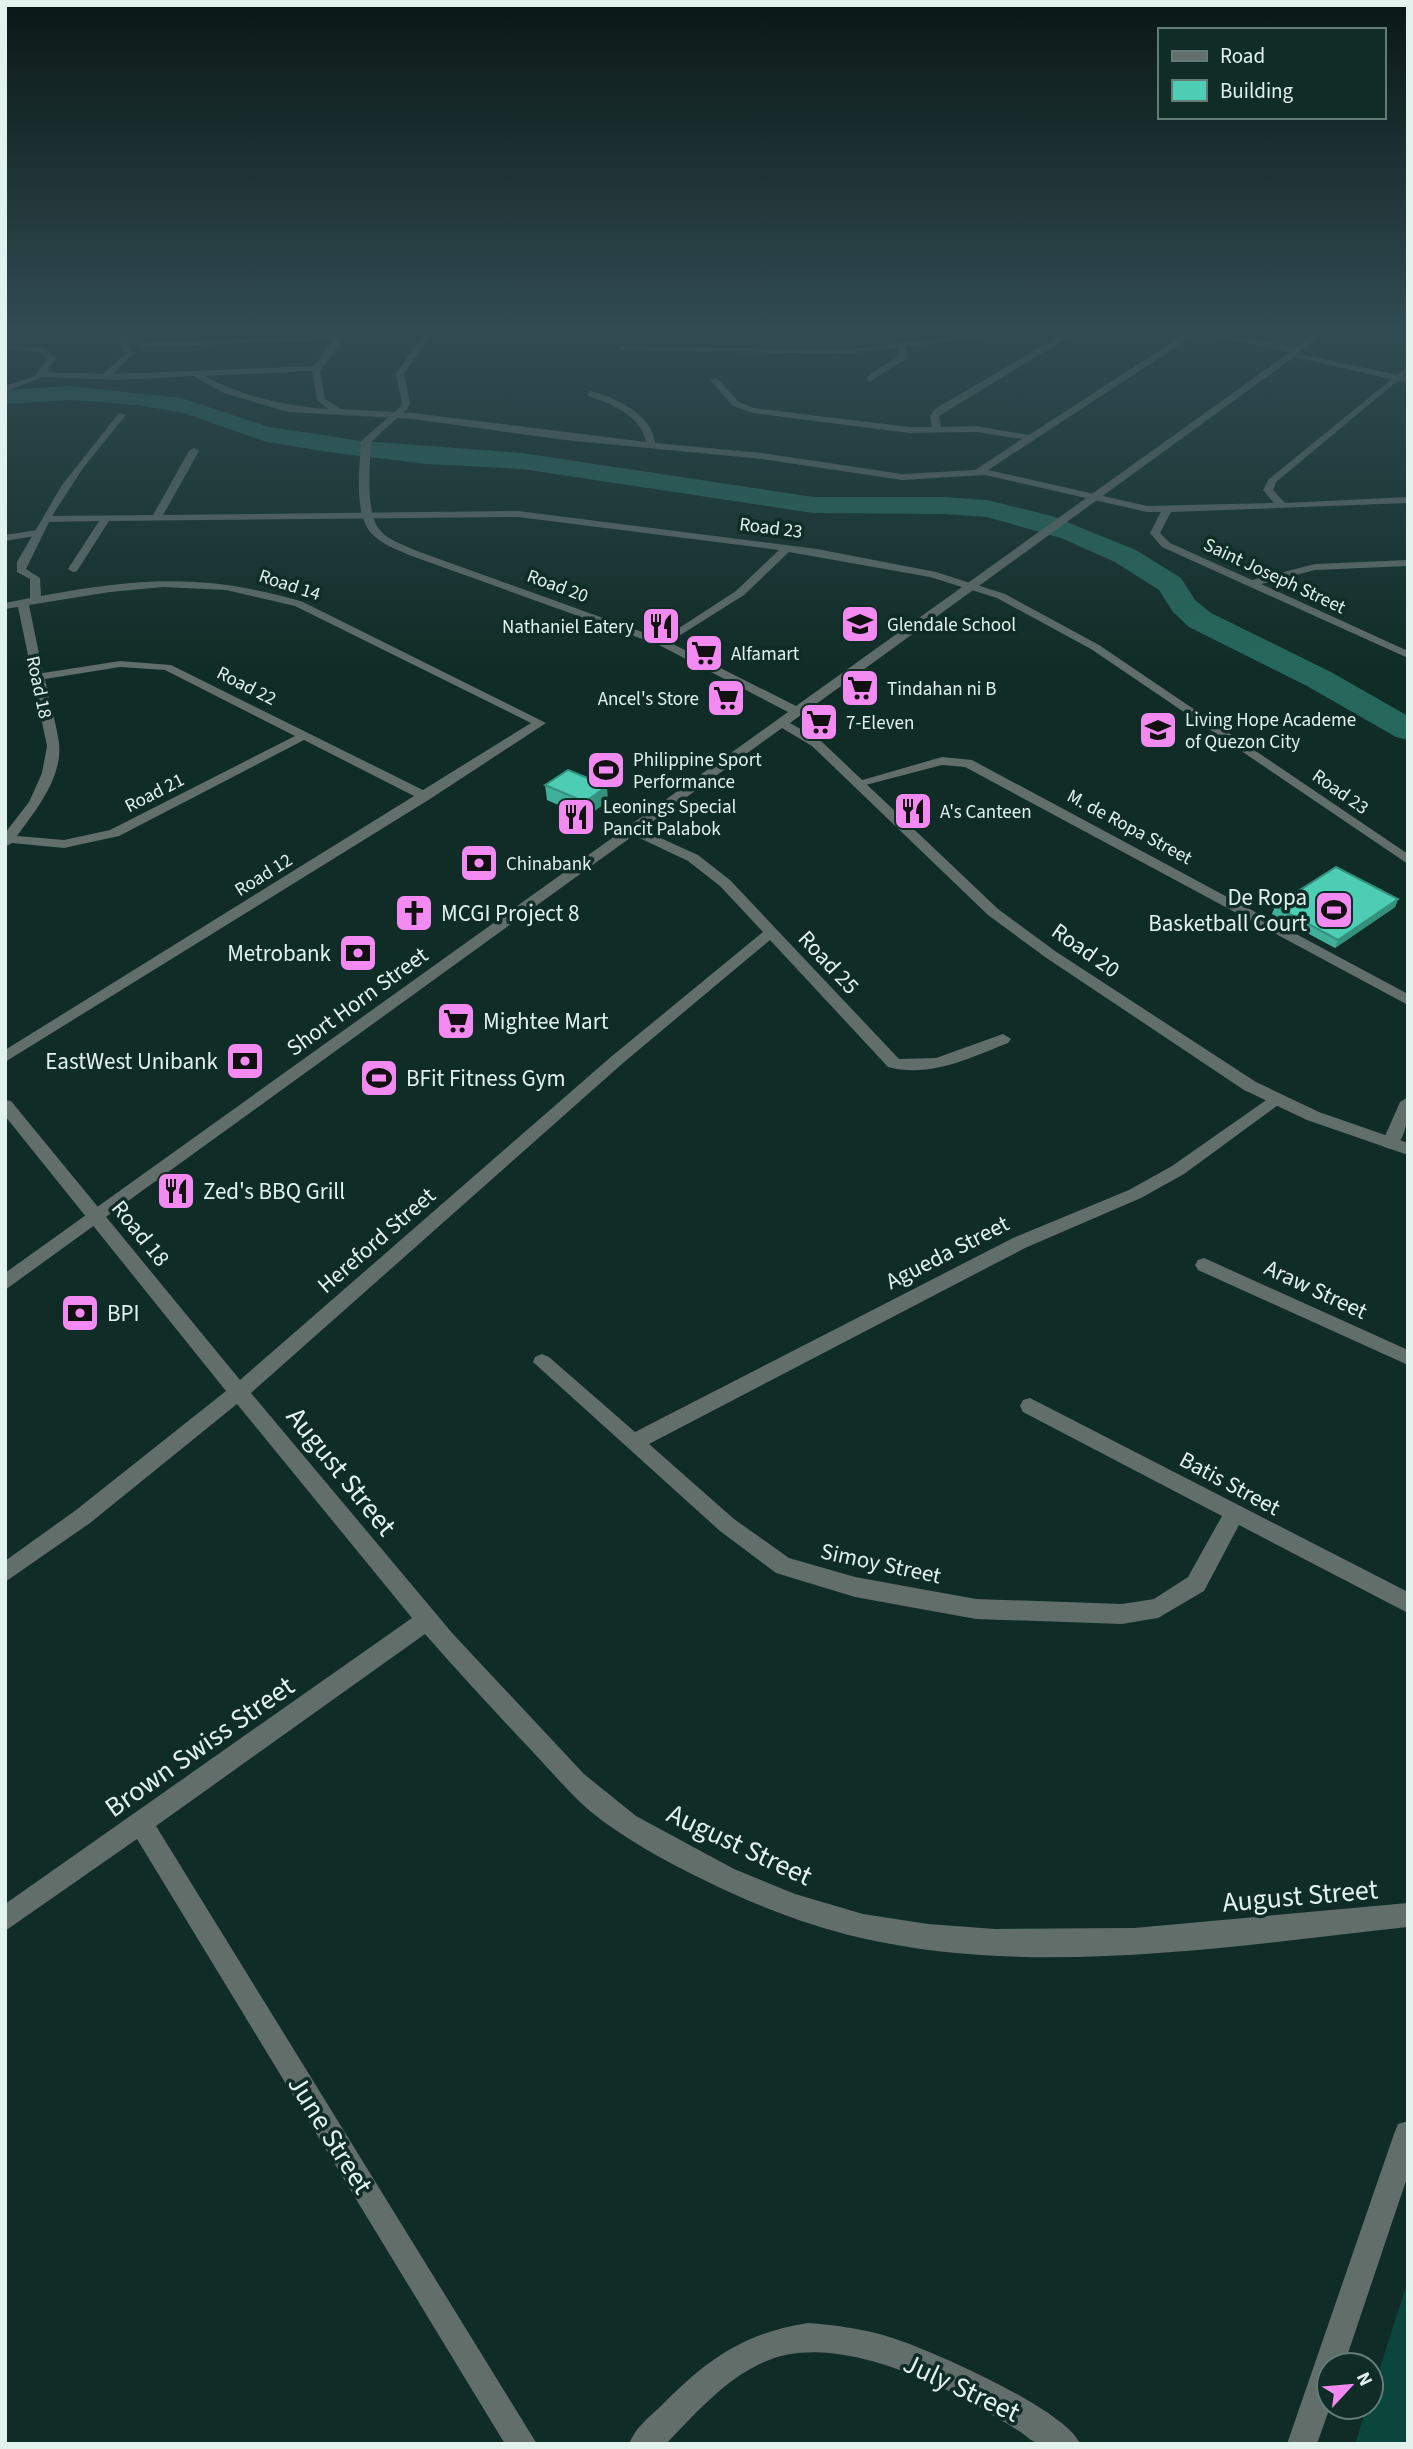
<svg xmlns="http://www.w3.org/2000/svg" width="1413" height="2449" font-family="'Source Sans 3',sans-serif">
	<rect width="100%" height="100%" fill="#102c26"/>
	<path fill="#0b463c" d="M1408,2281V2444H1355L1367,2407H1371V2395Z"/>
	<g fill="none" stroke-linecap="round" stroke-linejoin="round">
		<path fill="#25685b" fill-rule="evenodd" d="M71,386L181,398L269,427L361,441L522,453L813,497H944L987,500L1052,516L1136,550L1181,578L1195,600L1211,613L1331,672L1408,716V740L1396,737L1307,686L1189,627L1173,612L1159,590L1115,562L1061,538L987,517L944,514L813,513L522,469L427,464L329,452L267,442L184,413L138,405L71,400L5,404V390Z"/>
		<path fill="#616e6a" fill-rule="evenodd" d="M37,530L42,533L41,535L5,541V535Z"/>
		<path fill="#616e6a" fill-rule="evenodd" d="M115,328H123L133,354L113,374L314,366L333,340L145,347L141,345L145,343L335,335L336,328H344V337L320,372L325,399L341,409L413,413L646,442C643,417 608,401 587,396L590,391C615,397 652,414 655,443L762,453L902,474L975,470L1022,439L976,432L909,433L753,413L733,406L710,380L717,378L739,402L754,408L909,427H932L930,416L935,409L1059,336L1027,332L905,347L907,358L869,382L866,377L900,355L897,348L842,354L622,350L618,348L622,346L842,350L1022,328L1066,332L1073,328H1083L939,416L941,427L976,426L1029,435L1189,331L1183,328H1203L1295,348L1321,328H1330L1293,356L1290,352L1197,333L988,470L1147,506L1274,503L1263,490L1269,479L1408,366V372L1276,482L1273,490L1285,503L1408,497V503L1171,512L1160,533L1170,543L1252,580L1315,564L1408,560V566L1315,570L1261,584L1408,651V658L1162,547L1150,533L1161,512H1147L985,475L902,480L762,459L565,440L413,419L288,412L224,393L193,376L118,380L43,377L5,392V386L35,376L47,359L39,352L5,349V345L44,348L56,358L47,372L103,374L125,354ZM312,371L317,400L328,409C284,406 244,397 204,376Z
			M119,413L126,415L83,468L52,516L153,515L189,451L194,448L199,451L163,515L518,511L817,549L936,572L1005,594L1099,645L1408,854V864L1091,649L997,598L930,577L789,552L744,595L663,646L659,645V641L736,591L779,550L518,517L109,521L77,571L73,572L68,569L99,521L49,522L26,569L40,578L41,596C141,578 204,573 303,602L546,723L430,799L5,1062V1050L414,796L304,740L119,836L64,848L12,843L5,847V833L29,802L42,773L47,746L18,607L5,609V603L30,598V579L17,572V562L62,485ZM163,587L226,590L295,606L531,723L423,790L171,665L120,661L43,673L29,605L110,592ZM120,667L165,670L295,736L110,830L64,840L17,836C36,810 63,777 59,743C56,722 49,700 45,679Z
			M942,757L972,760L1408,994V1005L965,767L942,765L858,787L852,783Z
			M634,826L698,855L730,880L899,1059L936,1058L1003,1034L1011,1039L1008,1043C970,1058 931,1078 888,1067L770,940L623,1063L251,1393L453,1634L584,1774L636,1816L734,1869L795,1894L863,1914L928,1924L995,1929L1134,1928L1408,1903V1927C1232,1946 1036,1978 861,1938C806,1925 752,1904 702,1879C663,1860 623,1838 590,1811C569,1793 551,1771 532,1751C496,1713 460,1674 425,1634L156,1826L537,2444H505L137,1839L5,1931V1904L412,1618L237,1404L90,1523L5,1582V1561L76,1510L226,1391L5,1116V1100L11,1101L240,1380L612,1056L763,932L720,886L688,861L629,833V827Z
			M1275,1094L1283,1099L1281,1103L1184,1174L1141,1198L1025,1248L649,1444L734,1519L789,1558L855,1577L976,1599L1122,1604L1154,1599L1188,1577L1222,1516L1023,1412L1020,1406L1023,1400L1030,1398L1408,1592V1613L1239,1525L1204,1591L1158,1618L1122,1624L976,1619L855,1597L776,1573L720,1531L533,1362L535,1357L542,1354L549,1357L635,1432L1013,1238L1129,1190L1172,1166Z
			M1408,1097C1408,1112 1408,1143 1390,1149L1384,1147L1382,1143L1400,1102Z
			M1204,1258L1408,1350V1365L1198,1270L1195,1265L1198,1260Z
			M1408,2121V2175L1344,2365H1329L1330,2407L1317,2444H1287L1394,2134L1398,2124Z
			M808,2323C834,2325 858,2328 883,2335C923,2346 1066,2409 1080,2444C1068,2444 1049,2447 1037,2443C1031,2441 1025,2435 1019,2431C1003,2421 986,2411 969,2401C914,2372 825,2334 764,2362C725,2379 695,2414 666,2444H629C635,2428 648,2418 660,2407C706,2360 743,2333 808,2323Z"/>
		<path fill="#616e6a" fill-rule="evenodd" d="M427,328H435L404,374L410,403L407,409L371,442C370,463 365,511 379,529C387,540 404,545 417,551L667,641L796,706L1290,352L1408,377V383L1294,357L790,723L820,740L998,909L1055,951L1256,1082L1319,1112L1408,1143V1155L1307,1120L1244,1090L1045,957L988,915L812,746L782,728L5,1290V1273L788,712L659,645L409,555C396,549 381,544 371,533C353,511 360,467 361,441L399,408L402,403L396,374Z"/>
	</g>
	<path fill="#41b09b" d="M545,785L608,801L586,817L547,800Z
		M1398,899L1395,907L1335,948L1272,914L1275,906Z"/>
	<path fill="#35907e" d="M607,786L608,801L586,817L585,802Z
		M1398,899L1395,907L1335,948L1338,940Z"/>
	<path fill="#4ccdb4" stroke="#35907e" stroke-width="2" d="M568,770L607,786L585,802L545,785Z
		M1336,867L1398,899L1338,940L1275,906Z"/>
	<linearGradient id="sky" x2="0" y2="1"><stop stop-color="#091815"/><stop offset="0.49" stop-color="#314b52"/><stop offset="1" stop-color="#314b52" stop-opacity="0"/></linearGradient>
	<rect width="1413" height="671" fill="url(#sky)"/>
	<defs>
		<symbol id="school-square" viewBox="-11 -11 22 22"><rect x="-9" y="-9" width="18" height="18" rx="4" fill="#f38af1" stroke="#102c26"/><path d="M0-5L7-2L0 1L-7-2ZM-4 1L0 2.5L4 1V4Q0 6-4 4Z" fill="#111"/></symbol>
		<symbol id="restaurant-square" viewBox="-11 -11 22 22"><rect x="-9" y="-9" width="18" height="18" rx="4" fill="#f38af1" stroke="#102c26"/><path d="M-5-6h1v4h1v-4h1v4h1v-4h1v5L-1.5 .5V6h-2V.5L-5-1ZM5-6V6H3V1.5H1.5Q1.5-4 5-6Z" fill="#111"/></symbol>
		<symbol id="supermarket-square" viewBox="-11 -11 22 22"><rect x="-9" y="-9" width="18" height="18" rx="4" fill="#f38af1" stroke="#102c26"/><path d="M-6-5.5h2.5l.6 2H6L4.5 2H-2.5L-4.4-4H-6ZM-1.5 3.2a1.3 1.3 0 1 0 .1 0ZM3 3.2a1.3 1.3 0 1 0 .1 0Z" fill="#111"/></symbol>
		<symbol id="stadium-square" viewBox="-11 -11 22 22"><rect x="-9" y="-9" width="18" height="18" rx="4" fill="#f38af1" stroke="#102c26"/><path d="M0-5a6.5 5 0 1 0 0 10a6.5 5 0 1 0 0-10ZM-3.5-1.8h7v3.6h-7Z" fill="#111"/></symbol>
		<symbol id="bank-square" viewBox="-11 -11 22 22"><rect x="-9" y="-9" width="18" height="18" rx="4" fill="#f38af1" stroke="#102c26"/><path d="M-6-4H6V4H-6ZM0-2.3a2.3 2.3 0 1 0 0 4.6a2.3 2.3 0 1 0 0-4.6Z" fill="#111"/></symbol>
		<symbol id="church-square" viewBox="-11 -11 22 22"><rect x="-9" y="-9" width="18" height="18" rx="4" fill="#f38af1" stroke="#102c26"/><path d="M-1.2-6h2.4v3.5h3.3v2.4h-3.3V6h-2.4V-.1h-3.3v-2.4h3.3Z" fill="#111"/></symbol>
	</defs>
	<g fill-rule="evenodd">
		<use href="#school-square" x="838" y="602" width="44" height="44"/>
		<use href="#restaurant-square" x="639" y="604" width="44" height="44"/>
		<use href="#supermarket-square" x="682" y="631" width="44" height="44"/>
		<use href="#supermarket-square" x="838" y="666" width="44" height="44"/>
		<use href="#supermarket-square" x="704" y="676" width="44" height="44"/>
		<use href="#supermarket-square" x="797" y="700" width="44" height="44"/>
		<use href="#school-square" x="1136" y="708" width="44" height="44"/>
		<use href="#stadium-square" x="584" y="748" width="44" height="44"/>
		<use href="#restaurant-square" x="891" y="789" width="44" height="44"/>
		<use href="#restaurant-square" x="554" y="795" width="44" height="44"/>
		<use href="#bank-square" x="457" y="841" width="44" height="44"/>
		<use href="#stadium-square" x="1312" y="888" width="44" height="44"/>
		<use href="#church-square" x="392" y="891" width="44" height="44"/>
		<use href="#bank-square" x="336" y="931" width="44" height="44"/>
		<use href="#supermarket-square" x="434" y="999" width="44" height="44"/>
		<use href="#bank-square" x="223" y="1039" width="44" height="44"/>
		<use href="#stadium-square" x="357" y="1056" width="44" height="44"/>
		<use href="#restaurant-square" x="154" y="1169" width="44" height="44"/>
		<use href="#bank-square" x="58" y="1291" width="44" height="44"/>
	</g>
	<g text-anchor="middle" stroke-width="7" stroke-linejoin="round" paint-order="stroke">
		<g font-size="19" fill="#e2f2ed" stroke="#102c26">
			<text transform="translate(771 527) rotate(7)" y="7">Road 23</text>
			<text transform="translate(1275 575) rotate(25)" y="7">Saint Joseph Street</text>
			<text transform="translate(290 584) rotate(18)" y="7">Road 14</text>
			<text transform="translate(558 585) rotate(20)" y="7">Road 20</text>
			<text transform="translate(247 685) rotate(27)" y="7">Road 22</text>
			<text transform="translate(40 687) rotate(78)" y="7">Road 18</text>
			<text transform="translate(1341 791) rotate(35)" y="7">Road 23</text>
			<text transform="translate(154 792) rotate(-27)" y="7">Road 21</text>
			<text transform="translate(1130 826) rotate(28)" y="7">M. de Ropa Street</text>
			<text transform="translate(263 874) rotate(-32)" y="7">Road 12</text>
		</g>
		<g font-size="19" fill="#e2f2ed" stroke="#102c26" text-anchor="start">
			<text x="887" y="631">Glendale School</text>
			<text x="634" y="633" text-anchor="end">Nathaniel Eatery</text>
			<text x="731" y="660">Alfamart</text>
			<text x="887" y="695">Tindahan ni B</text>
			<text x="699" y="705" text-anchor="end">Ancel's Store</text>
			<text x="1185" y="726">Living Hope Academe<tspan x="1185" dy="22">of Quezon City</tspan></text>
			<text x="846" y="729">7-Eleven</text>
			<text x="633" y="766">Philippine Sport<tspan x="633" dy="22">Performance</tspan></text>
			<text x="603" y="813">Leonings Special<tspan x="603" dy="22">Pancit Palabok</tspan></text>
			<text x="940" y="818">A's Canteen</text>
			<text x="506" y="870">Chinabank</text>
		</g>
		<g font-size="23" fill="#e2f2ed" stroke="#102c26" text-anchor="start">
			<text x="1307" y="905" text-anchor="end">De Ropa<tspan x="1307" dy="26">Basketball Court</tspan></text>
			<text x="441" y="921">MCGI Project 8</text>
			<text x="331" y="961" text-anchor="end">Metrobank</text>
			<text x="483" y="1029">Mightee Mart</text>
			<text x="218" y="1069" text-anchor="end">EastWest Unibank</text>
			<text x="406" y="1086">BFit Fitness Gym</text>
			<text x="203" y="1199">Zed's BBQ Grill</text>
			<text x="107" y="1321">BPI</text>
		</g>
		<g font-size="23" fill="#e2f2ed" stroke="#102c26">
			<text transform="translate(1086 950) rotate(35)" y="8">Road 20</text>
			<text transform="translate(829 962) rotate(47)" y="8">Road 25</text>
			<text transform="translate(357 1001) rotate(-36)" y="8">Short Horn Street</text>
			<text transform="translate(141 1233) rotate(51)" y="8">Road 18</text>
			<text transform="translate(376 1240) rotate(-41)" y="8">Hereford Street</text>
			<text transform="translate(947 1252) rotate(-27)" y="8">Agueda Street</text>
			<text transform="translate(1316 1289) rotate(25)" y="8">Araw Street</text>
			<text transform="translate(1230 1483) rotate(28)" y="8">Batis Street</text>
			<text transform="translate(881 1563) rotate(12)" y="8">Simoy Street</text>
		</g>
		<g font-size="28" fill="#e2f2ed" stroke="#102c26">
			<text transform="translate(342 1471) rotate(51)" y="10">August Street</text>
			<text transform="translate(199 1746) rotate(-35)" y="10">Brown Swiss Street</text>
			<text transform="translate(740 1844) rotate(25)" y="10">August Street</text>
			<text transform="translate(1300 1895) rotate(-5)" y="10">August Street</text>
			<text transform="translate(331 2134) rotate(58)" y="10">June Street</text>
			<text transform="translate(962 2387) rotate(25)" y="10">July Street</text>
		</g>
	</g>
	<rect width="1413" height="2449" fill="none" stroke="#e2f2ed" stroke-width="14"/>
	<rect x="1158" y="28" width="228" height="91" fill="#102c26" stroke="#647b76" stroke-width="2"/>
	<rect x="1172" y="51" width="35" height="10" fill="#616e6a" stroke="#647b76" stroke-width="2"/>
	<text x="1220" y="63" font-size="21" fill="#e2f2ed">Road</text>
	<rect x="1172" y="80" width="35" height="21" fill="#4ccdb4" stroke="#647b76" stroke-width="2"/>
	<text x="1220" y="98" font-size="21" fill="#e2f2ed">Building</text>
	<g transform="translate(1350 2386) rotate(64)"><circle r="33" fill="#102c26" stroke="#647b76" stroke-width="2"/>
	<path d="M0-5L12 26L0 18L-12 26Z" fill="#f38af1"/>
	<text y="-10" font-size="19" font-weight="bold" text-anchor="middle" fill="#e2f2ed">N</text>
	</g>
</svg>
